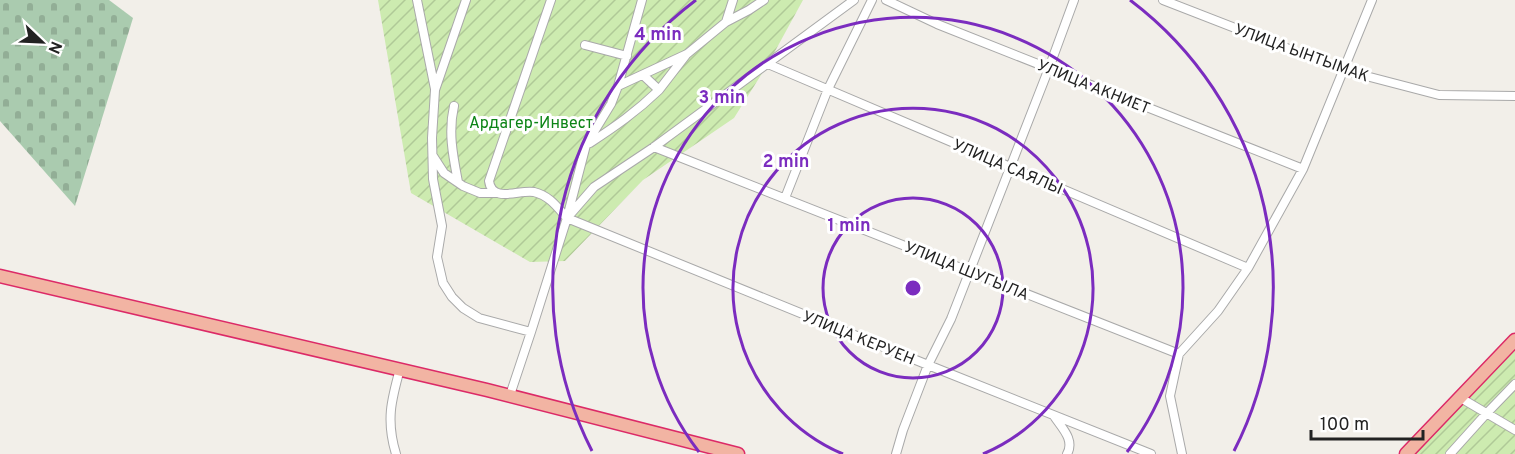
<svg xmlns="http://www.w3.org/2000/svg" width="1515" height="454" font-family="Overpass,sans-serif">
	<defs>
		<pattern id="cemetery-stones" width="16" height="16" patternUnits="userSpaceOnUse" patternTransform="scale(1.5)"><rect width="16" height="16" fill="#aacbaf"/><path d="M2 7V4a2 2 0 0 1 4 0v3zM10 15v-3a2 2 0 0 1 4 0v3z" fill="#92ae96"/></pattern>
		<pattern id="garden-furrows" width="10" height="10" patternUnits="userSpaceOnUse" patternTransform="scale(1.5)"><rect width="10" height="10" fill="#cdebb0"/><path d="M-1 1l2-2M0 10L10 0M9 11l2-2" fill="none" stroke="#b0c997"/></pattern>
	</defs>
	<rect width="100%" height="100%" fill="#f2efe9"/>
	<path fill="url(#cemetery-stones)" d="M0,0H109L133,18L75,206L0,121Z"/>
	<path fill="url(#garden-furrows)" d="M378,0H803L768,64L734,118L643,180L565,261L530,262L411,193Z
		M1515,350V454H1414Z"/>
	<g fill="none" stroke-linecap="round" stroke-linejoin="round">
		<defs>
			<path id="minor" d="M417,0L435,89
				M466,0L435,90L432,138L433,179L442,226L437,257L443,283L452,297L463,308L479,318L531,332
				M551,0L489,181C492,204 520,189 534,192C550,196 557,207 567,218L928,365L1151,454
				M886,0L937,24L1303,169
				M1163,0L1343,70L1439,95L1515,96
				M726,22L733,0
				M585,45L627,56
				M768,64L1248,268
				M618,86L687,54L726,22L749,10L764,0
				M659,90L686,55
				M454,106C448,132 453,156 458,182
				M590,143C616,126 636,112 659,90L643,75
				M654,147L1179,354
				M433,156L444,173L463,186L480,193H496
				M785,198L828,89L872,0
				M568,214L586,145L611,104L618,86L642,0
				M510,395L531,332L567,218L594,187L654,147L854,0
				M1459,397L1515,430
				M1054,416C1062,428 1075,440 1067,454
				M396,454C386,421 391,401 400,369
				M896,454L903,430L928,365L951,319L1049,68L1074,0
				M1182,454L1170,396L1179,354L1218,311L1248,268L1303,169L1372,0
				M1450,454L1486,414L1515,384"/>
			<path id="trunk" d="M0,276L487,390L738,454
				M1406,454L1515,340"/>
		</defs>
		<use href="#minor" stroke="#a9a9a9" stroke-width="10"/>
		<use href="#trunk" stroke="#dc2a67" stroke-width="15"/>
		<use href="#minor" stroke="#fff" stroke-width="8"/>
		<use href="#trunk" stroke="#f2b4a3" stroke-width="12"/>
	</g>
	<g fill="none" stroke="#7b2cbf" stroke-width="3">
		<circle cx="913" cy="288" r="90"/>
		<path d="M843 454A180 180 0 1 1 983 454"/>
		<path d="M699 452A270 270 0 1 1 1127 452"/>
		<path d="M592 451A360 360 0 0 1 696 0M1130 0A360 360 0 0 1 1234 451"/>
	</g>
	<g text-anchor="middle" stroke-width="6" stroke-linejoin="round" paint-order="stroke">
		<g font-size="16" fill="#222" stroke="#fff">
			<text transform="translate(1302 52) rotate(20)" y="6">УЛИЦА ЫНТЫМАК</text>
			<text transform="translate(1094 86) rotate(22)" y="6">УЛИЦА АКНИЕТ</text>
			<text transform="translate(1008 166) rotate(23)" y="6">УЛИЦА САЯЛЫ</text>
			<text transform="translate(967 270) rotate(22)" y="6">УЛИЦА ШУГЫЛА</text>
			<text transform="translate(859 337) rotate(22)" y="6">УЛИЦА КЕРУЕН</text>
		</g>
		<g font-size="16" fill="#0c8416" stroke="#fff">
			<text x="531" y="128">Ардагер-Инвест</text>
		</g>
	</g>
	<circle cx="913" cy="288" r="9" fill="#7b2cbf" stroke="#fff" stroke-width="3"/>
	<g font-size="18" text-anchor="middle" font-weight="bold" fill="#7b2cbf" stroke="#fff" stroke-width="6" stroke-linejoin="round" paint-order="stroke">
		<text x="658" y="40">4 min</text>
		<text x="722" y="103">3 min</text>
		<text x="786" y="167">2 min</text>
		<text x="849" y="231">1 min</text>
	</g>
	<g transform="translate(42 42) rotate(113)" stroke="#ffffff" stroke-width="4.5" paint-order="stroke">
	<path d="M0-4.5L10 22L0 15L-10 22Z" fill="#222222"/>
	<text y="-9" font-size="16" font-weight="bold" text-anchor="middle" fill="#222222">N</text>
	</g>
	<path d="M1311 430v9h112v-9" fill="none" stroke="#222222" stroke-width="3"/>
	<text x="1320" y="430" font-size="18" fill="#222222" stroke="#ffffff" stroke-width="4.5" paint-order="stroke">100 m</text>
</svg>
